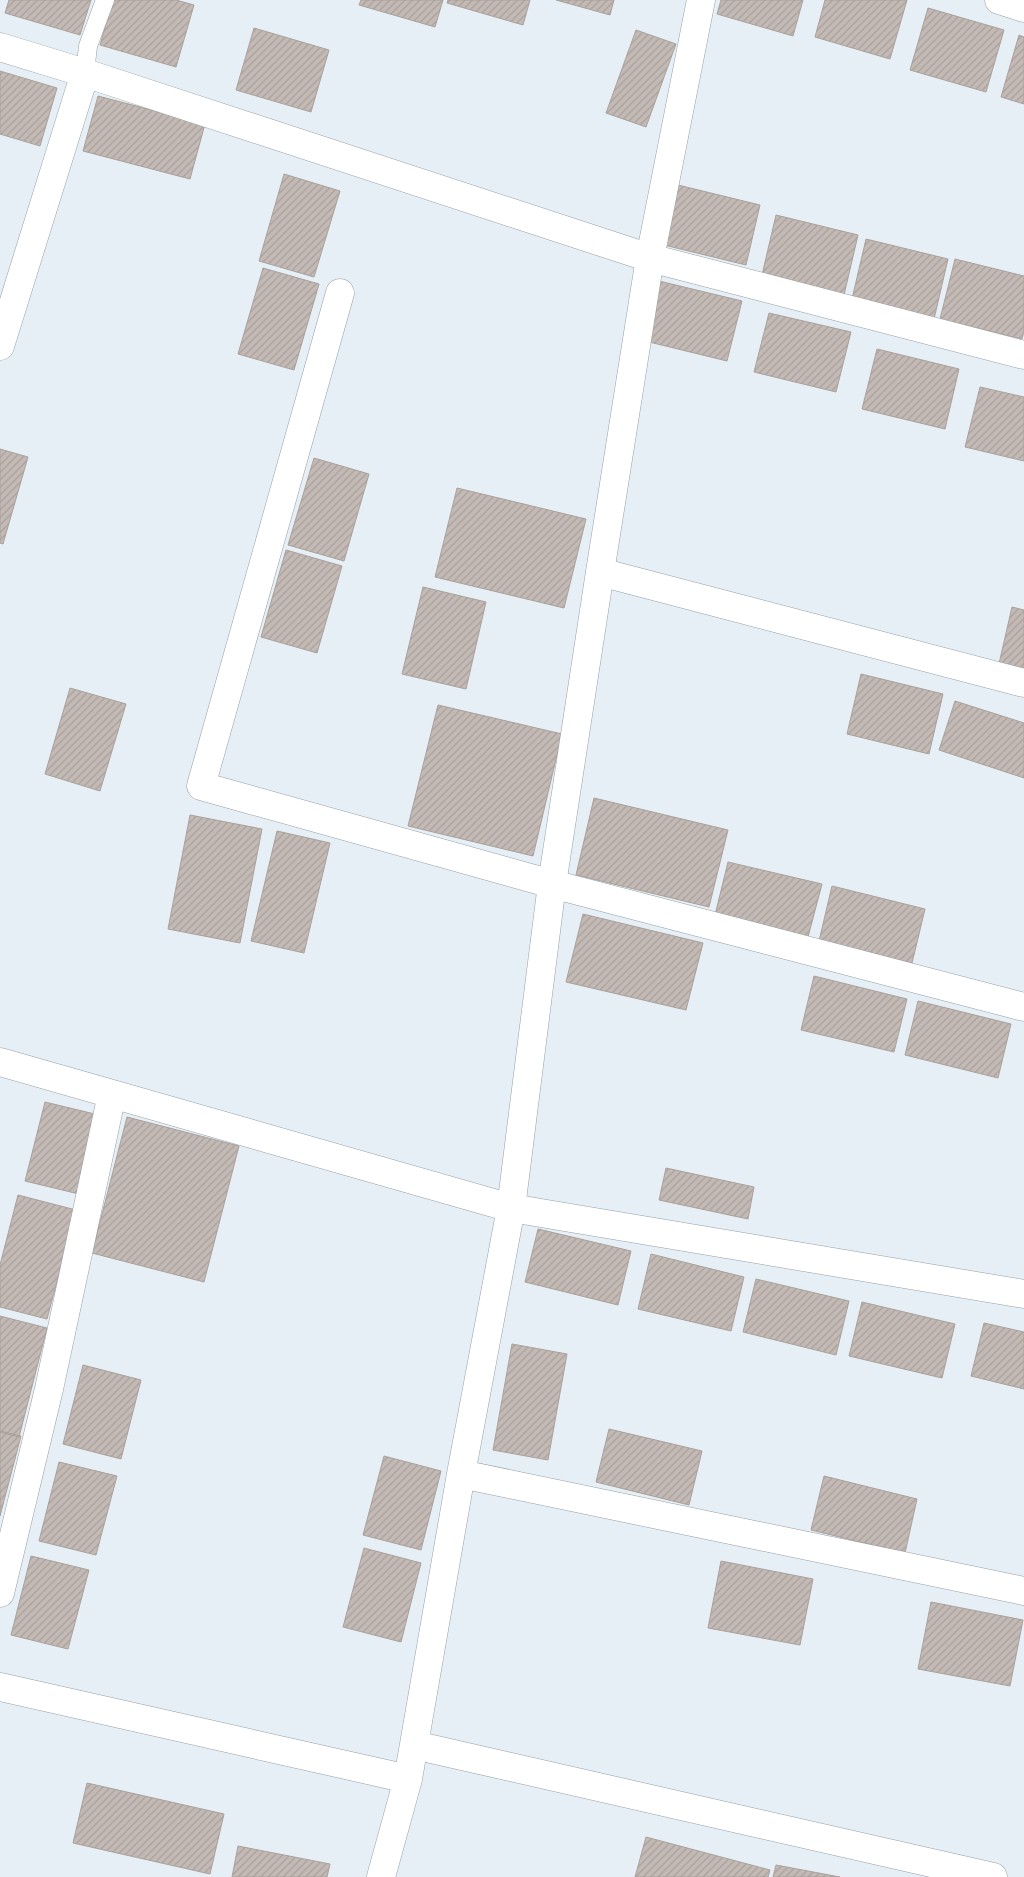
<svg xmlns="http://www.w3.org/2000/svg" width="1024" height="1877" font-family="'Exo 2',sans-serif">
	<defs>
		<pattern id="building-hatch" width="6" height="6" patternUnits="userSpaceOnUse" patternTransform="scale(1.25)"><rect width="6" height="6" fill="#c4bab5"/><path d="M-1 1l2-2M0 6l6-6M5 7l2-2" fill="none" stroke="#a8a09c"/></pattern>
	</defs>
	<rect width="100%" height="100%" fill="#e6eff6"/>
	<path fill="url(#building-hatch)" stroke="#aaa09b" d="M9,0H91L80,35L5,13Z
		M113,0H176L194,5L176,67L100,45Z
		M361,0H443L435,27L359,5Z
		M448,0H530L523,25L447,3Z
		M556,0H614L610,15Z
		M721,0H803L793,36L717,14Z
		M825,0H907L890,59L815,37Z
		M928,8L1004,30L986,92L910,70Z
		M254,28L329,50L311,112L236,90Z
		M636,30L676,44L646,127L606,113Z
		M1019,35L1024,37V104L1001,97Z
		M0,71L57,88L40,146L0,134Z
		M98,96L205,124L190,179L83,151Z
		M284,174L340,191L314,277L259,261Z
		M678,185L760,205L746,265L664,245Z
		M776,215L858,235L844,295L762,275Z
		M866,239L948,259L934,319L852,299Z
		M955,259L1024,276V331L1022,339L940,319Z
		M263,268L319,284L294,370L238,354Z
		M659,281L742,301L727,361L645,341Z
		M769,313L851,332L836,392L754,372Z
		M877,349L959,369L945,429L862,409Z
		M980,387L1024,397V461L965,447Z
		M0,449L28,457L3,544L0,543Z
		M314,458L369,474L344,561L288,545Z
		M457,488L586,519L564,608L435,577Z
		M286,550L342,566L317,653L261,637Z
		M423,587L486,602L466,689L402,674Z
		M1012,607L1024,610V674L998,668Z
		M861,674L943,694L929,754L847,734Z
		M70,688L126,704L100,791L45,774Z
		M955,701L1024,723V778L939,750Z
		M438,705L562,734L533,856L408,826Z
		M594,798L728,830L709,907L576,875Z
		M190,815L262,829L240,943L168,929Z
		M277,831L330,843L304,953L251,941Z
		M728,862L822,884L808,937L715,915Z
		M832,886L925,909L912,963L819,941Z
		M583,914L703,943L686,1010L566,982Z
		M814,976L907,999L894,1052L801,1030Z
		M918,1001L1011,1024L998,1078L905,1055Z
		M45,1102L103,1116L83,1195L25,1181Z
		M127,1117L239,1146L204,1282L92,1253Z
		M666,1168L754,1187L748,1219L659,1200Z
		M18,1195L76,1210L47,1319L0,1307V1265Z
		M538,1229L631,1251L618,1305L525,1282Z
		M651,1254L744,1277L731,1331L638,1309Z
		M756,1279L849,1301L836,1355L743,1332Z
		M862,1302L955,1324L942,1378L849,1356Z
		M0,1316L47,1328L19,1437L0,1432Z
		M984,1323L1024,1332V1389L971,1376Z
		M512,1344L567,1354L548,1460L493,1450Z
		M83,1365L141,1380L121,1459L63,1444Z
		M609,1429L702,1451L689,1505L596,1482Z
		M0,1431L21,1436L0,1516Z
		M384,1456L441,1471L421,1550L363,1535Z
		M59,1462L117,1476L96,1555L39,1541Z
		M824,1476L917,1499L905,1553L811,1530Z
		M364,1548L421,1563L401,1642L343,1627Z
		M31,1556L89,1570L68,1649L11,1635Z
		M721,1561L813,1579L800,1645L708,1628Z
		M931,1602L1023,1620L1010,1686L918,1669Z
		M87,1783L224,1814L210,1874L73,1843Z
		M646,1837L770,1870L768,1877H635Z
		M238,1846L330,1864L327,1877H232Z
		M776,1865L840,1877H773Z"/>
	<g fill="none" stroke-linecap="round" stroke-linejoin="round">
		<defs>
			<path id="service" d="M85,73L88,46L105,0"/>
			<path id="minor" d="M999,0L1024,8
				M0,47L85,73L650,258L1024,355
				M340,293L201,786L552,884L1024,1007
				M0,346L85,73
				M600,572L1024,683
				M0,1062L511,1208L1024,1294
				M461,1474L1024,1591
				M0,1593L49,1389L112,1094
				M0,1687L408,1779
				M414,1745L993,1877
				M381,1877L408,1779L461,1474L511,1208L552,884L600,572L650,258L701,0"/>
		</defs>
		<use href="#service" stroke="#969fa5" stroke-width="19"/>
		<use href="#minor" stroke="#969fa5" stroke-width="29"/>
		<use href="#service" stroke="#fff" stroke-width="18"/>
		<use href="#minor" stroke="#fff" stroke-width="28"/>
	</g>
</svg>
